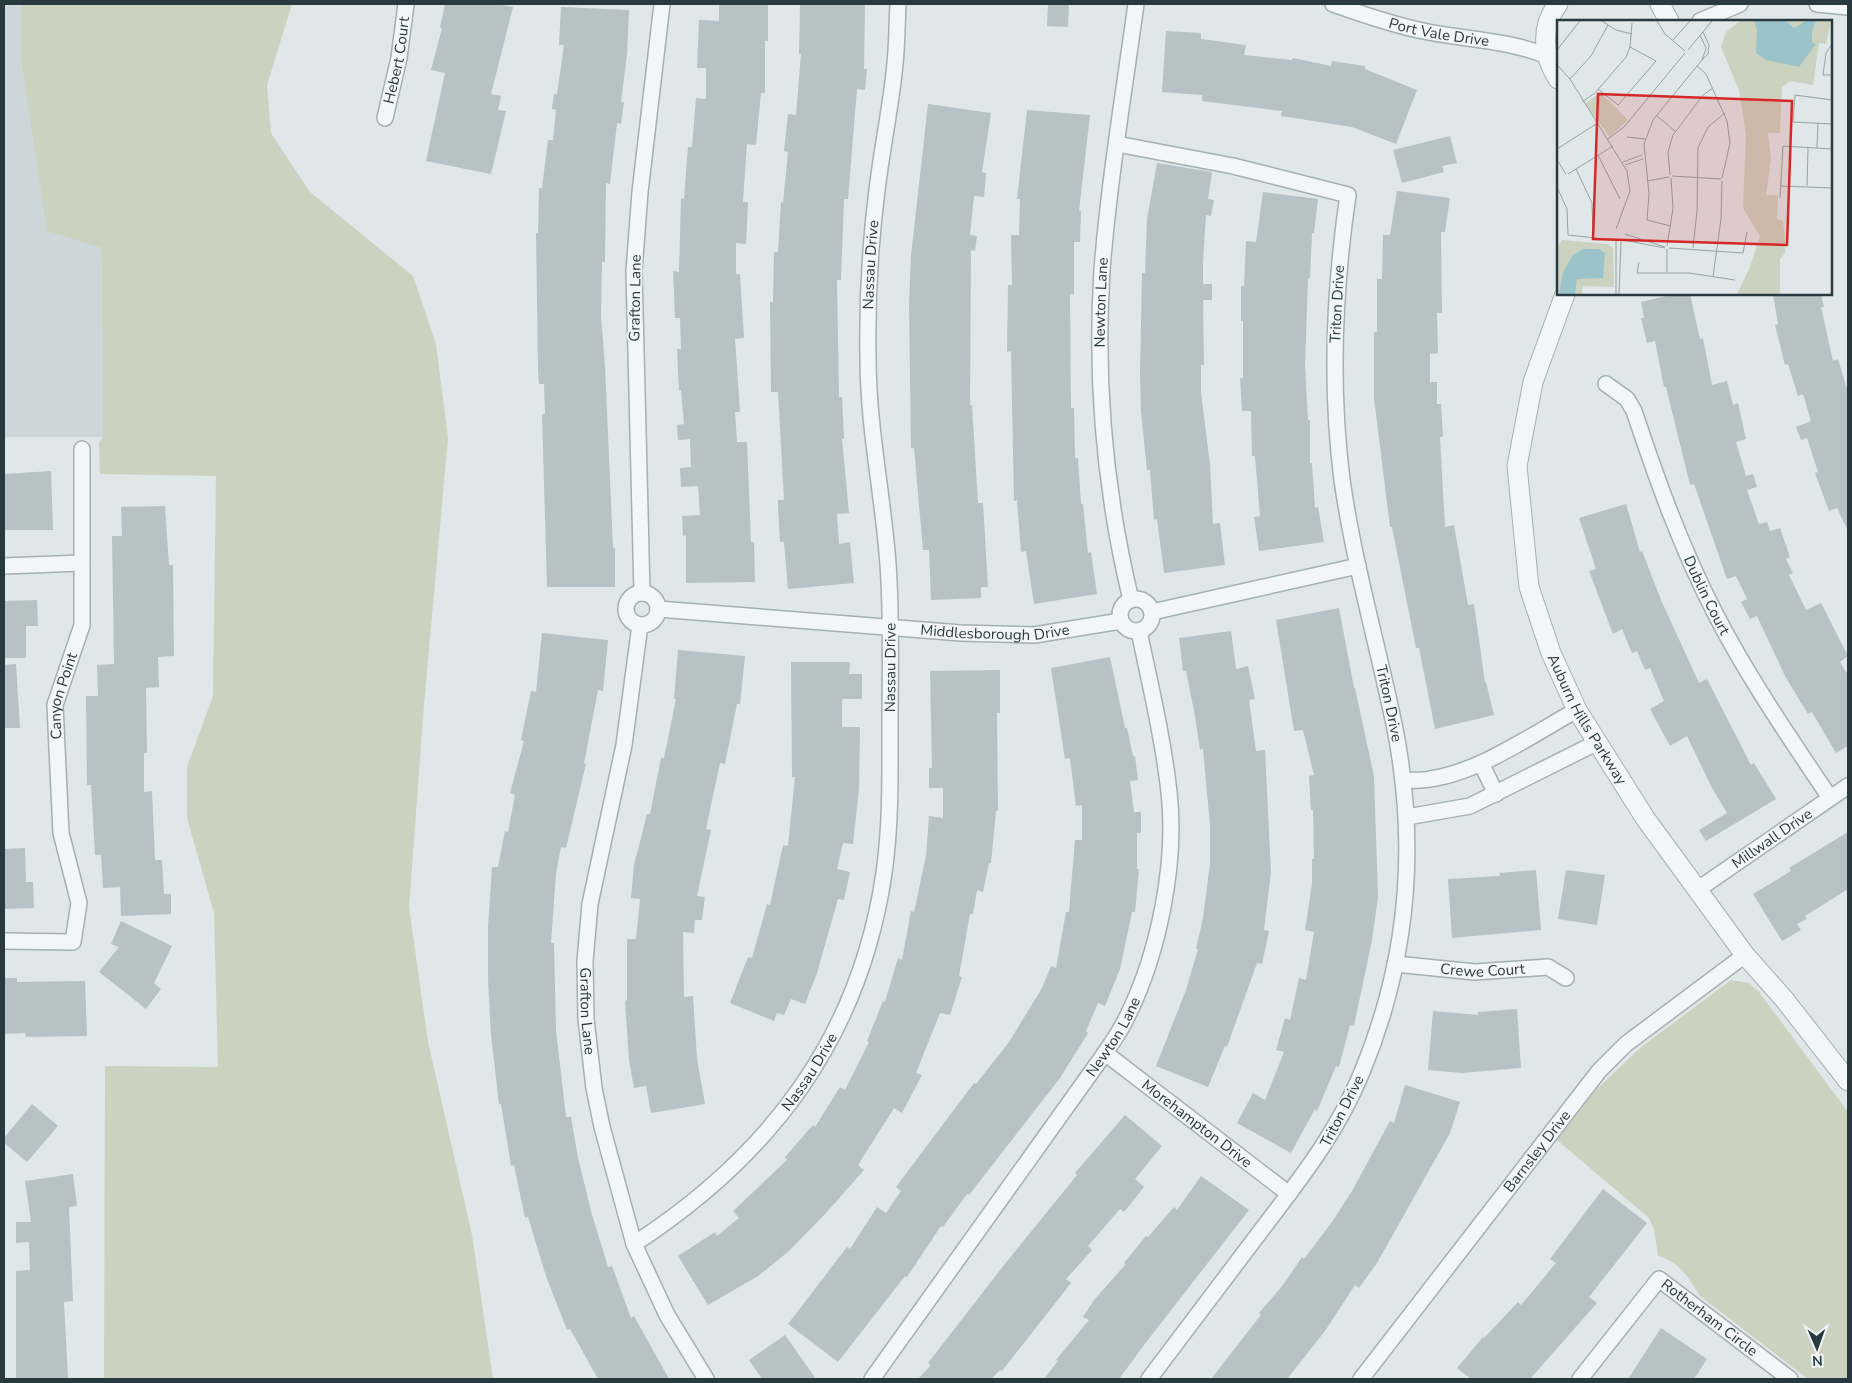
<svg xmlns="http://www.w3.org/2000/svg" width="1852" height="1383" font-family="'Nunito Sans',sans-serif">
	<rect width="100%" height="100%" fill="#dfe7e8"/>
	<path fill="#cdd7da" d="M4,4H22V66L102,248L103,437H4Z"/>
	<path fill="#ccd2c0" d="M22,4H292L267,85L271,133L310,192L413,276L436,344L448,438L424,705L409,907L428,1042L472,1235L493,1379H104L105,1066L218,1067L214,913L187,818V767L213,696L216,476L100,474L99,442L103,437L102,248L47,231L22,66Z
		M1731,980L1749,983L1759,992L1848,1112V1379H1808L1700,1296C1689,1278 1679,1261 1658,1256L1654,1229L1649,1218L1557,1140L1597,1089L1640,1048Z"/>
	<path fill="#b6c2c5" d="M445,4H496L513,7L491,94L501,96L498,110L506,111L491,174L426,161L445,73L431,70L442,28H440Z
		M719,4H768V41H765V93H761L756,145L747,144L743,202H748L746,244L736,243V274H740L744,338L735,339L740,412H735L737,442H747L751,542H754L755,582L686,583V535L683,536L682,516L700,515L698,486L681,487L680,468L691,467L690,439L678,440L677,425L684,424L681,390L679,391L677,349H681L680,318H675L673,271L679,272L681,198L684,199L688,147H692L696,98L706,99V68H697L699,20L719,21Z
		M800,4H865L864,69H867L865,90L857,89L848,199H844L841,280H837L839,397H842L844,439H842L849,513L837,514L839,544L850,542L854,583L788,589L784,542H780L778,506V500H784L778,392H771L770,302H773L774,252H778L781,202L783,203L788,152L784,151L788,114L796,115L801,54H799Z
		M1048,4H1069L1068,27L1047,26Z
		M561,7L629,10L627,54L621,102H624L621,124L617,123L610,184L606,183L605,262H602L601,316L605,366L613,548H615V587H547L542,414H545L544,384H539L538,369L536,233H538L539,188H542L548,140H553L556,110L552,109L554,94H557L564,45H559Z
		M1166,31L1201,33V39L1246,45L1244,55L1292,60L1293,58L1331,66L1332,61L1365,66V69L1417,90L1396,144L1352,127L1281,116L1282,111L1202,101V95L1162,92Z
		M928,104L991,113L982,172L986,173L984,197L974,196L970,235L977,236L975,251L971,250L970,405H972L978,503H983L988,587H981V598L931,600L929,550H923L914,448H911L909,305L911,256Z
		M1027,110L1090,115L1079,211H1081L1080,242H1074V294H1070L1071,408H1074L1075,458H1078L1081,504H1083L1088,553L1091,552L1097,594L1034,604L1026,551L1021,552L1017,500L1014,501L1011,351L1007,352L1008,285H1012L1011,235H1019L1020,199H1017Z
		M1450,136L1457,163L1442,166L1444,172L1402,183L1393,150Z
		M1157,163L1212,172L1208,199L1214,200L1211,216L1206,215L1203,262V284H1212V300H1203L1204,365H1201V393L1210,464L1213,524L1220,523L1225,565L1164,573L1157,519L1154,520L1150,470H1147L1141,411L1140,374L1142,273H1145L1147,219Z
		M1397,191L1450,198L1445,232H1441L1442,313H1437L1438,353L1430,354V382H1437V404H1441L1443,437H1440L1445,527L1454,525L1468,605L1474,604L1485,683L1486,682L1494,715L1435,729L1419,648H1416L1392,527H1390L1374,398V332H1377V279H1382L1383,235H1390Z
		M1263,192L1318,199L1314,233H1312L1310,278H1308L1305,366L1308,420H1310V463H1312L1315,508L1318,507L1324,542L1259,551L1254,517L1260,516L1255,456H1252L1251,411H1242L1240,378H1243V321H1241V286H1244L1246,241L1256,242Z
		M1675,294H1690L1700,339L1703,338L1712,385L1727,381L1733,405L1738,403L1746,439L1736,442L1746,476L1753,474L1757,487L1747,490L1759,524L1767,522L1770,531L1780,528L1790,557L1786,559L1793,573L1789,575L1806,610L1821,603L1848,656L1840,662L1848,675V746L1836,753L1812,712L1808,714L1786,678L1757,616L1750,619L1741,602L1747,599L1736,576L1727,579L1694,484L1690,485L1666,387H1664L1655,341L1647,343L1641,318H1644L1641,302Z
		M1773,294H1821L1824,307H1821L1833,361L1838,359L1848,392V531L1837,508L1829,511L1815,473L1818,472L1807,438L1801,440L1796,427L1811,421L1803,394L1798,396L1788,364L1785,365L1775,325L1778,324Z
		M51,471L53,530H4V474Z
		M1626,504L1640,552L1642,551L1661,600L1699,683L1707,679L1751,765L1754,763L1776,799L1706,841L1699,830L1727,813L1712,788L1687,736L1670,746L1650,709L1664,701L1650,668L1645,670L1637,651L1632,653L1622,629L1613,634L1589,571L1596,569L1579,518Z
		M165,506L169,565H173L174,656L158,657L159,687L146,688L147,753H144V792L152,791L155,860H162L164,894H171V914L121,916L120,887L103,888L101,855H95L91,785H87L86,696H98L97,665L114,664L112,536H122L121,507Z
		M37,600L38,626H26V658H4V601Z
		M1339,608L1354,688H1355L1374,776L1378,897L1372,940L1354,1026L1350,1025L1339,1067L1336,1066L1317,1111L1315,1109L1291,1153L1237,1123L1253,1093L1265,1100L1284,1052L1276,1050L1285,1018L1290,1020L1299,978L1306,980L1314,932L1305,930L1312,884V859H1314L1313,810H1311L1309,776L1314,775L1303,730L1294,731L1276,620Z
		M1231,631L1236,669L1248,666L1255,699L1249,700L1256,751L1265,750L1271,872L1264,930L1269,931L1262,964L1257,963L1227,1047L1225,1046L1208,1087L1156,1066L1186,990L1198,949H1196L1203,918L1210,863V825L1203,749L1200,750L1195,716L1186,671H1183L1179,638Z
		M542,633L608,640L603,691L598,690L584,763L586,764L566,848L561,847L556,874L551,943H554L556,1030L566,1117H571L578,1158L591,1211L608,1267L612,1266L631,1318L634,1316L669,1379H598L570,1329L567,1330L546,1276L528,1217L525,1218L514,1165L511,1166L501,1104H499L491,1035L488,979V927L492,867H498L505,831L508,832L515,795L510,793L524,741L521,740L531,691L536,692Z
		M678,650L745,656L740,704H737L725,764L720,763L706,829L711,830L697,896L705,897L702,920H695L694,933L683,932L684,997L693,996L697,1059L705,1104L651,1113L646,1086L634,1088L629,1060L625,1001L627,1000V939H636L640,899L631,898L634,865L647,814H650L661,758H664L676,699H674Z
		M1110,657L1125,728H1127L1133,756H1135L1138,780L1130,781L1134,812H1141V833H1137V869H1139L1135,912H1132L1120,969L1105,1006L1098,1003L1086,1031L1088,1033L1060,1078L969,1195L967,1194L943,1227L941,1226L907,1277L905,1276L838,1362L788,1324L847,1247L850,1249L877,1207L886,1213L901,1191L896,1187L974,1083L976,1084L1009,1042L1042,988L1051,966L1056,968L1066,912H1069L1075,840H1082V805L1076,806L1070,758L1065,759L1051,668Z
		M791,662H850L849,674H862V699H842V727H860L859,788L853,844L843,843L837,869L850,872L844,900L838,899L817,973L805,1004L791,999L784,1015L777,1013L774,1021L730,1003L748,957L752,958L767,904L770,905L783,845L788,846L795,777H792Z
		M16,664L20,728H4V665Z
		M1000,670V713H997L998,811H996L991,863H989L983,892L977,890L973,914H970L959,976L962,977L950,1015L940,1013L916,1073L922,1075L902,1113L894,1108L858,1165L864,1170L826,1213L789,1251L758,1276L708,1305L678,1256L715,1232L717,1236L739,1218L733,1211L787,1160L785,1157L813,1125L815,1127L840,1087L845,1090L869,1042L867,1041L883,1001L885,1002L898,958L902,960L911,911L914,912L926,856L929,816L943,818V788H929V768H932L930,671Z
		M1848,832V889L1805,916L1807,919L1797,924L1801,930L1782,941L1753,894L1791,871L1789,868Z
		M25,848L26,882H33L34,908L4,909V849Z
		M1536,870L1541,930L1452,938L1448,879L1500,876L1499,873Z
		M1566,870L1605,875L1597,925L1558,919Z
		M121,921L172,946L154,983L161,989L146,1009L99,972L119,947L111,944Z
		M4,978H17V982L85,981L87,1036L26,1037L25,1033L4,1034Z
		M1517,1009L1521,1068L1462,1073L1428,1070L1433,1011L1478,1015V1012Z
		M1405,1085L1460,1102L1450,1133L1377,1263L1359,1288L1355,1285L1325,1331L1287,1379H1211L1261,1315L1259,1313L1283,1285L1302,1257L1304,1259L1332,1222L1352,1191L1390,1121L1394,1123Z
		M32,1104L58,1126L27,1162L4,1143V1138Z
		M1125,1115L1162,1146L1135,1179L1144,1187L1124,1212L1120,1209L1088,1246L1092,1250L1066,1279L1071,1283L1002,1371L1000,1370L991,1379H918L931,1365L928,1363L1004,1265L1077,1175L1075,1173Z
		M73,1174L77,1206L69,1207L73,1301L64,1302L68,1379H16V1271L30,1270L29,1242L16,1243V1222H31L25,1181Z
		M1201,1176L1249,1210L1147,1341L1119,1379H1044L1058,1361L1056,1360L1089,1320L1083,1317L1094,1300L1126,1264L1124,1263L1146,1236L1148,1237L1174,1207L1177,1210Z
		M1603,1189L1647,1223L1589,1297L1597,1303L1530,1379H1471L1457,1368L1483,1337L1484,1338L1518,1302L1521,1305L1556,1263L1550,1259Z
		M1661,1328L1707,1359L1694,1379H1628Z
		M785,1335L816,1379H762L749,1360Z"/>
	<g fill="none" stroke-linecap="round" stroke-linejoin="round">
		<defs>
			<g id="minor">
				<path id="s1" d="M1333,4C1364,15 1396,26 1428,32C1469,40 1508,40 1547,56"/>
				<path d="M1817,4L1848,7"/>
				<path d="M1700,21L1740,4"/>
				<path id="s2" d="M385,118L399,58L406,4"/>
				<path id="s3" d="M1117,144L1233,166L1348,195C1334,290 1330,385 1342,480C1354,564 1378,646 1395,729C1418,847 1408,961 1362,1072C1336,1135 1300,1179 1260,1232C1223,1281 1186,1330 1149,1379"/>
				<path id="s4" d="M1606,384L1627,399L1634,411C1657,480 1682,550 1716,615C1749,679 1790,738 1830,798"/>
				<path d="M4,566L82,563"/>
				<circle cx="642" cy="609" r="16"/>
				<path d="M642,593L634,271L640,192L662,4"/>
				<circle cx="1136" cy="615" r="16"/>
				<path id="s5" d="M1131,600C1105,492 1095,381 1102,270C1109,181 1124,92 1136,4"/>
				<path id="s6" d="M658,609L961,633L1034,635L1121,621"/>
				<path d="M1152,612L1358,566"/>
				<path id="s7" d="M640,625L624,745L590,904L585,961L586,1019L594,1088L602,1127L634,1244L667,1315L706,1379"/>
				<path d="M1481,763L1496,794"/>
				<path d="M1403,780C1412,780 1421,781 1430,779C1480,772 1533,734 1577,710"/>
				<path d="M1407,817L1470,806L1596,743"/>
				<path id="s8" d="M1697,890L1848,786"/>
				<path id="s9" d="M4,941L73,942L79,903L61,833L55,705L82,625V449"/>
				<path id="s10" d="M1395,964L1475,972L1548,967L1566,978"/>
				<path id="s11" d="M1105,1053L1289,1194"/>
				<path id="s12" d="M634,1244C771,1155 860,1037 884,873C891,824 890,774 890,725C890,672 892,618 888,564C883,495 868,427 868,358C867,302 870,245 877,190C882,148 891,106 895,64C897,44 897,24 898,4"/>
				<path id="s13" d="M872,1379L1105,1053C1113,1041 1121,1030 1127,1017C1159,953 1177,862 1169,792C1163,738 1150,684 1139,631"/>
				<path id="s14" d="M1361,1379L1599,1071L1626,1044L1745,955"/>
				<path id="s15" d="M1580,1379L1659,1279L1790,1379"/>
			</g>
			<g id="tertiary">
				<path d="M1558,4C1540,27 1543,56 1558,79"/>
				<path d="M1660,4L1669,21"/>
				<path id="s16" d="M1565,294L1533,382L1517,466L1529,587L1551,653L1577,710L1645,818L1745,955L1784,999L1848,1081"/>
			</g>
		</defs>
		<use href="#minor" stroke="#a4b0b2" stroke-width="18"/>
		<use href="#tertiary" stroke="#a4b0b2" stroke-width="21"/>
		<use href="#minor" stroke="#f2f6f7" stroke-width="15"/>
		<use href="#tertiary" stroke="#f2f6f7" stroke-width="19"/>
	</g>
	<g text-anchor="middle" stroke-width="4" stroke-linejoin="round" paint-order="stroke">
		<g font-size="15" fill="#283a40" stroke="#eff5f6">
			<text dy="5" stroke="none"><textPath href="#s1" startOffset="110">Port Vale Drive</textPath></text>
			<text dy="5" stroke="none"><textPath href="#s2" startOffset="59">Hebert Court</textPath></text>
			<text dy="5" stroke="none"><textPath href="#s12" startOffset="1072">Nassau Drive</textPath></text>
			<text transform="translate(635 298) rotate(-89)" y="5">Grafton Lane</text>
			<text dy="5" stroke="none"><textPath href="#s5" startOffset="300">Newton Lane</textPath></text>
			<text transform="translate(1337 304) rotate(-87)" y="5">Triton Drive</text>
			<text dy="5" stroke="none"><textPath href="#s4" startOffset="238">Dublin Court</textPath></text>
			<text dy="5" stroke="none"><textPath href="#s6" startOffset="338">Middlesborough Drive</textPath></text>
			<text dy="5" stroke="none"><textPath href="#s12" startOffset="668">Nassau Drive</textPath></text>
			<text dy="5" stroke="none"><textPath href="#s9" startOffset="319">Canyon Point</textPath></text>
			<text dy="5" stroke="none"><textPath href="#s3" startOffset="751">Triton Drive</textPath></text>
			<text dy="5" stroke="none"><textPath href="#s16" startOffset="446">Auburn Hills Parkway</textPath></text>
			<text dy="5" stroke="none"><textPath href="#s8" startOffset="91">Millwall Drive</textPath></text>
			<text dy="5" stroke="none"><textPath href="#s10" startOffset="88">Crewe Court</textPath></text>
			<text dy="5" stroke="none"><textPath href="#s7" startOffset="391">Grafton Lane</textPath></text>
			<text dy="5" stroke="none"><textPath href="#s13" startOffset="419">Newton Lane</textPath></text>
			<text dy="5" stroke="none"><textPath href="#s12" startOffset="248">Nassau Drive</textPath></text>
			<text transform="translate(1342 1111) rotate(-63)" y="5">Triton Drive</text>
			<text dy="5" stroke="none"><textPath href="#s11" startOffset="116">Morehampton Drive</textPath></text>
			<text dy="5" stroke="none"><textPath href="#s14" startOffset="288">Barnsley Drive</textPath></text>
			<text dy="5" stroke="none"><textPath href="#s15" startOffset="191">Rotherham Circle</textPath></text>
		</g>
	</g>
	<g transform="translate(1557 20)">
		<rect width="275" height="275" fill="#dfe7e8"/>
		<path d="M183,1H274L269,24L262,23L256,65L233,61L225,67L223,113H211L214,139L209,175H221L220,199L226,201L228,218V233L223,239V274H180L193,247L203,216L186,188L189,115L182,70L164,27L169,12ZM43,72L71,100L53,117L28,84ZM5,220L51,224L56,228L57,267L26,266L25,274H0V227Z" fill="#ccd2c0"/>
		<path d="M197,1H229L237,8L249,1H259L255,11V22L259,24L242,47L209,40L199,33L200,10ZM26,229H42L48,233L46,258L20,259L18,274H2L6,252L16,235Z" fill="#9ac4c9"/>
		<path fill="none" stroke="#96a2a5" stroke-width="1" d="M45,1L59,10L75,14M100,1L108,14L128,31M143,15L149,28L145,40L151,34L152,25L146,12M116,20L133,1M275,24L269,33L266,55H275M0,30L23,1M131,30L155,1M0,45L13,59L70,151L73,171L59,209M140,46L149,54L170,101L173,123L165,158M13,59L34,36L51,5M41,69L61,85L99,41L73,27M275,80L238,75L236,102L275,104M25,82L38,73L69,37L73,27L75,3M100,96L118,111M70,117L88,119M51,119L67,107L128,33M260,128L261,103M0,129L39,104M41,135L63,179M0,140L9,154M66,142L85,135M68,145L86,139M19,149L35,183L36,218M11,154L56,126M113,155L111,132L116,115L146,75L156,68M115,156L164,159M90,161L112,157M224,166L275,168M250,166L251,128M0,167L10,189L11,215L57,220M223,178L226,126L275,129M114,206L90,200L92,174L87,124L96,100L145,40M68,214L108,227M66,220L108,228M110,226L116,188L114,158M112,228L186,233L190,212M136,228L140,191L141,128L151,107L168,93M82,242L80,253H132L178,260M110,252V229M156,257L164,199L165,161M59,274V221M62,274L64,222"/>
		<path fill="#d62828" fill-opacity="0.15" stroke="#d62828" stroke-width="2.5" d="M41,74L235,81L230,225L36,219Z"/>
		<rect width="275" height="275" fill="none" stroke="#283a40" stroke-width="2.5"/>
	</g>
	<rect width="1852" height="1383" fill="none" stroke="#283a40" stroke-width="10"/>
	<g transform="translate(1817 1348) rotate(178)" stroke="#eff5f6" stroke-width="4" paint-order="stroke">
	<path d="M0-4L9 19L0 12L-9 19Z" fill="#283a40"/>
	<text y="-8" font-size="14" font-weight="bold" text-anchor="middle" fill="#283a40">N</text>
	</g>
</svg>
